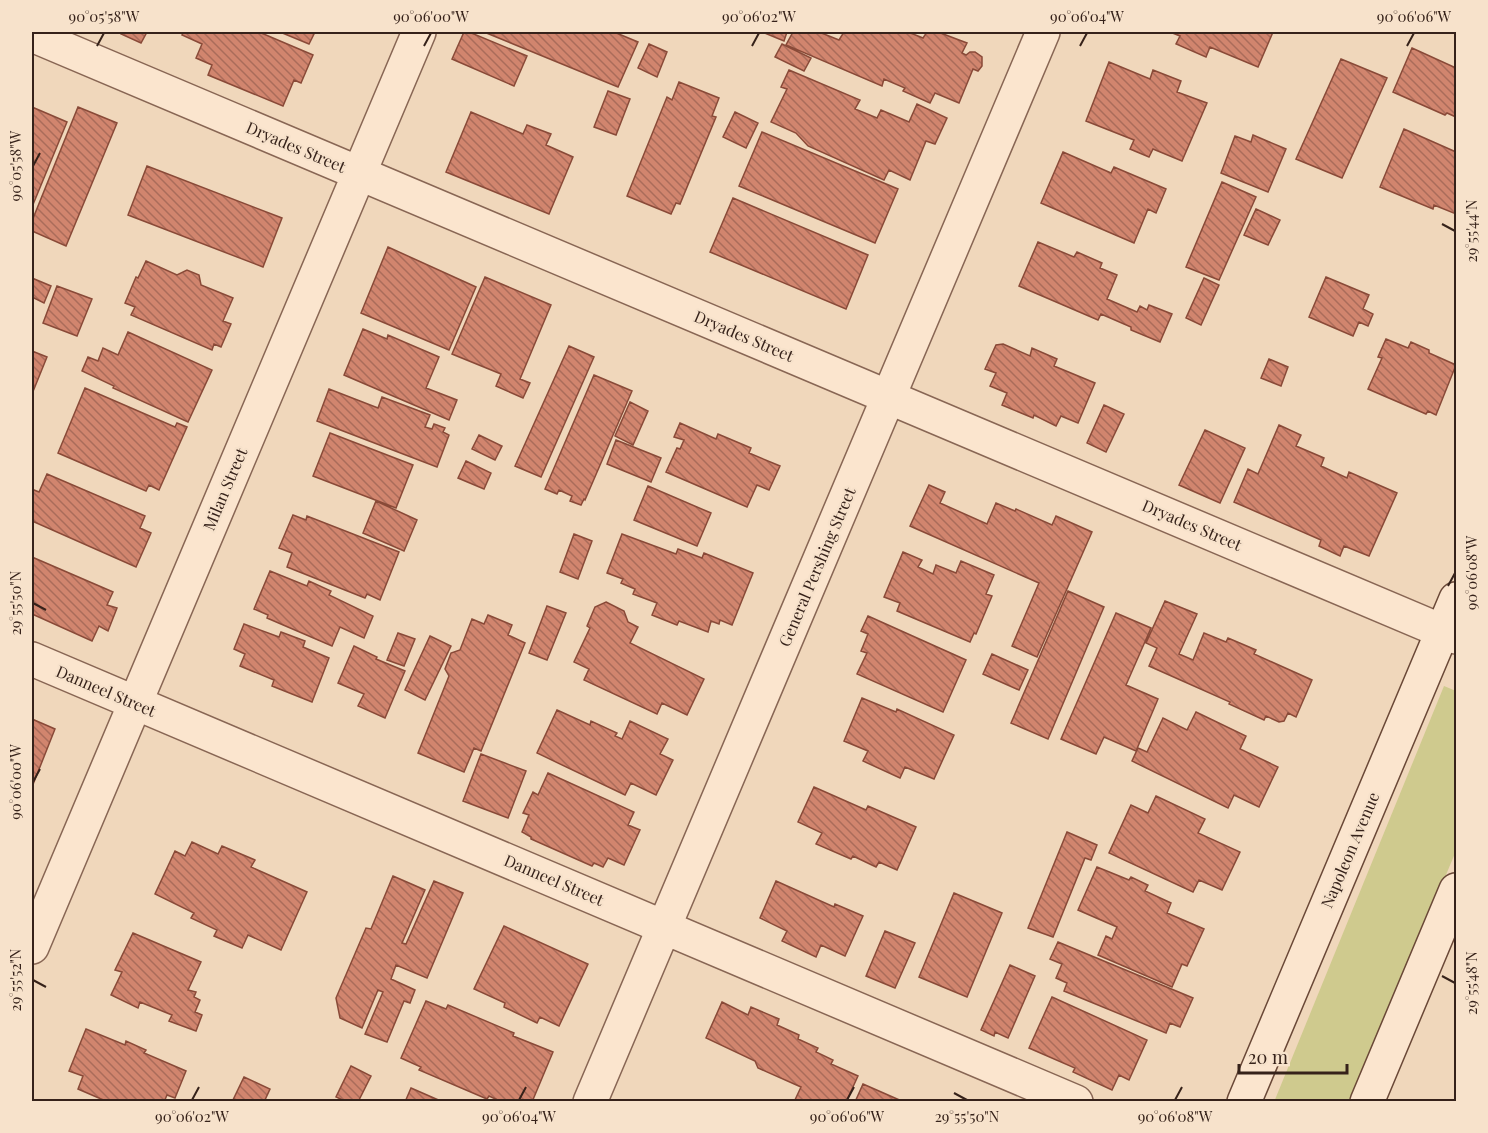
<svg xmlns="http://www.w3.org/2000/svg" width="1488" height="1133" font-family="'Playfair Display',serif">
	<defs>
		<pattern id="building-back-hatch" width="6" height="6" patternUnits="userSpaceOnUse" patternTransform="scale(1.5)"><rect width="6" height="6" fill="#d1856e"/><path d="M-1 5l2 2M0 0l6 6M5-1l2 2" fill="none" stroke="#aa6c5a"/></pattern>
	</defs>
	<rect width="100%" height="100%" fill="#f0d7bb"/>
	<path fill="#cfca8e" d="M1444,686L1456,691V851L1351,1101L1274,1102Z"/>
	<path fill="url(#building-back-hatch)" stroke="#894a38" stroke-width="1.5" d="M122,32H147L141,43L121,34Z
		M184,32H259L313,55L301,83L294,80L283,106L208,75L212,65L196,58L202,44L182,35Z
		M280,32H315L309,44Z
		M464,32H469L527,56L514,86L452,59Z
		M484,32H614L638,42L618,87Z
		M762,32H787L784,41Z
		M793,32H819L839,40L844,32H908L923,38L927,32H938L967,43L962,53L966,55L970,52H975L982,57V66L978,71L973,69L959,103L935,93L930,103L903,91L905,88L884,79L882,86L786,45Z
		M1170,32H1273L1258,67L1210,47L1206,57L1176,44L1180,36Z
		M649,44L667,52L657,77L638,68Z
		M782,44L811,58L804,71L775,57Z
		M1412,48L1456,68V117L1447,113L1445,115L1393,92Z
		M1341,59L1387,78L1342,178L1296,159Z
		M1109,62L1150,79L1153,70L1181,81L1177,92L1207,103L1182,161L1153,149L1149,157L1130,149L1134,140L1086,121Z
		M789,70L860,100L855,109L877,118L881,110L909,122L917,104L947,118L935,144L926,141L910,180L889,170L884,180L808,146L796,133L771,122L787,89L781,87Z
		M679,82L719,98L712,116L716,117L680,204L676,203L671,214L627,196L667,97L672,100Z
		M608,91L630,99L616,135L594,127Z
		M32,107L67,122L32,207Z
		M78,107L117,123L66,246L32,231V221Z
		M471,112L523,134L527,125L551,134L546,145L573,157L549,214L446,172Z
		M735,112L758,123L746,148L723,137Z
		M1404,129L1456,152L1455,156H1456V214L1434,205L1433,209L1380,187Z
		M762,132L898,189L875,243L739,186Z
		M1253,135L1286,149L1268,192L1221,173L1235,136L1251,142Z
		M1063,152L1111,173L1114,167L1166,189L1156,213L1148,209L1134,243L1041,203Z
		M147,166L282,218L263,267L128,215Z
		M1222,182L1256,197L1219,280L1186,267Z
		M733,198L868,255L846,309L710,252Z
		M1256,209L1280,220L1268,245L1244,235Z
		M1038,242L1074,257L1077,252L1102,263L1100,268L1117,275L1107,299L1137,312L1140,306L1147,310L1149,305L1172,314L1160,342L1131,330V327L1101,314L1098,320L1019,286Z
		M388,247L476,287L449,350L361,313Z
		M146,261L177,275L187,270L199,275L201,285L233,298L223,321L231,324L221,347L214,344L212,350L131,315L135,307L125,303L136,277L138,278Z
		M485,277L551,305L520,379L530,383L523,398L496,386L501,374L452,354Z
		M1326,277L1369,295L1363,309L1373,314L1368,326L1359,322L1353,336L1309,317Z
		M32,278L51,286L44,303L32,297Z
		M1204,278L1219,285L1201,325L1186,318Z
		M57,286L92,299L77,336L43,323Z
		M363,329L387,339L388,335L439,357L426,388L457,400L449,420L344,375Z
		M128,332L212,370L188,422L113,388L114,386L82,371L88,357L98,361L103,348L118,355Z
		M1386,339L1408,348L1411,342L1429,350V353L1456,365L1436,415L1428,411L1426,414L1368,389L1382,358L1378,357Z
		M1003,344L1030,356L1032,348L1057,359L1054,366L1095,383L1078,423L1061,416L1056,426L1034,415L1033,418L1002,405L1007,393L990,386L996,373L985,369L996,345Z
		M569,346L594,357L541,477L515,466Z
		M32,351L47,357L32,394Z
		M1269,359L1288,367L1281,386L1261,378Z
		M594,375L632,391L585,500L584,499L581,505L570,501L572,496L559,490L557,494L545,489Z
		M85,388L175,427L177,423L187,427L159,490L149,485L146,491L58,453Z
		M329,389L378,408L382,397L430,415L425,427L432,429L434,424L445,428L443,432L449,435L437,467L317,421Z
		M630,402L648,411L633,445L615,436Z
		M1104,405L1124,414L1106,452L1087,443Z
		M680,423L716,439L718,434L751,448L749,453L780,466L769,490L757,485L747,507L666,472L677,448L680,449L684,440L674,437Z
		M1279,425L1301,435L1296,446L1324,458L1321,466L1347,478L1349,472L1397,493L1369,556L1344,546L1340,556L1319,546L1321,540L1234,502L1248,469L1258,474Z
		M1205,430L1245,448L1220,503L1179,485Z
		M330,433L413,465L396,508L313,476Z
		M479,435L502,446L495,460L472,449Z
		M616,440L661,458L651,482L607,464Z
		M466,461L491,473L484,489L458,478Z
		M47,474L145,516L140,528L151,533L136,567L32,521V494L34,490L39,492Z
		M929,485L945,492L940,503L987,524L996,503L1015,511L1016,509L1052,525L1056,516L1092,532L1037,657L1012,646L1039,583L910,526Z
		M648,486L711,513L697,546L634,520Z
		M376,501L417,520L404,551L363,533Z
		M293,515L306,520L307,516L399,552L380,600L367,594L365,598L287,567L292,553L279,548Z
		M574,534L592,541L578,579L560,572Z
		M622,534L676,554L678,549L702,558L704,553L753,573L732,625L720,620L719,624L711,621L708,632L679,621L677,625L652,615L657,603L633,594L635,589L621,583L623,579L607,573Z
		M903,552L922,560L918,567L933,574L936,565L956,573L961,561L994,575L986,594L992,596L976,634L974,633L970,642L897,611L900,603L884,597Z
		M32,557L113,592L107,605L117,608L108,631L99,626L92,641L32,614Z
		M270,571L307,586L309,581L331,591L329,595L373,616L364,638L340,627L332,646L267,618L268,615L254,609Z
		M1068,591L1104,607L1048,739L1011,723Z
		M1165,601L1197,614L1179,654L1193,660L1204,633L1226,642L1228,638L1256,650L1254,654L1312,680L1296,717L1288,713L1284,721L1279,722L1266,716L1264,720L1229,704L1230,702L1149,666L1157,648L1146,643Z
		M606,602L624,611L628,622L638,627L630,643L704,679L687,715L662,703L657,714L584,680L589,669L574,662L590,628L587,626L595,607Z
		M547,606L566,613L547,660L529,653Z
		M1116,613L1151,628L1126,685L1158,699L1136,751L1104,737L1096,754L1061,739Z
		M488,615L512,625L508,635L525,643L481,751L474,748L464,772L418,753L449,676L445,669L451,653L460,650L472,619L484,624Z
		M868,616L966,660L943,712L857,674L867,653L861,651L868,634L861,631Z
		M244,624L279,637L281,632L305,641L303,647L329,658L312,702L272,686L274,680L240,666L245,654L234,649Z
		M398,633L415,639L404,666L387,660Z
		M430,636L451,646L425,700L405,690Z
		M354,646L377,657L376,659L405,671L385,718L358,706L364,694L338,683Z
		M992,654L1028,670L1019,690L983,674Z
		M862,698L896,712L897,709L954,735L934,779L905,767L900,778L863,761L868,751L844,741Z
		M557,710L590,725L591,721L617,733L615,736L622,739L630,721L668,739L660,754L673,760L656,795L631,783L625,795L537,753Z
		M1196,712L1246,736L1240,749L1278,767L1259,807L1234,795L1228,808L1132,761L1138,748L1147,752L1163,718L1187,730Z
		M32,719L55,729L32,787Z
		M481,754L526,771L508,818L463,801Z
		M548,773L634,812L628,825L640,830L624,865L608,858L603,867L594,863L592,866L531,839V837L522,832L529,815L523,813L533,792L538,795Z
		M814,787L866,810L868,806L916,827L897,870L879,862L876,867L853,856L851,859L816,844L822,833L798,822Z
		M1156,796L1205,819L1198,833L1240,852L1222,890L1199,880L1193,892L1109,853L1131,805L1148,813Z
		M1067,832L1097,845L1091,860L1085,858L1053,937L1028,928Z
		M192,842L218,854L222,846L255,860L251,867L307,892L281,950L248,935L242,948L214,936L217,930L191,918L194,913L155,894L175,851L185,856Z
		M1097,867L1129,880L1131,877L1148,885L1145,891L1171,903L1167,913L1204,929L1187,966L1182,964L1172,987L1098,955L1106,936L1112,939L1117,927L1078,910Z
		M393,876L425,890L402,943L406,944L434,881L463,893L427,978L396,965L391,979L415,990L410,1003L404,1001L387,1042L365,1034L383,992L378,990L362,1028L340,1018L336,998L366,928L371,929Z
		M776,881L834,907L835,904L863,916L845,956L821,945L816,957L782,941L787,931L760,918Z
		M954,893L1002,913L967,997L919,977Z
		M504,926L588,964L559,1026L540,1017L537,1023L504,1007L505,1003L474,989Z
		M885,931L915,943L895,988L866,976Z
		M133,933L201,962L188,990L196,992L194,997L200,1000L195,1012L202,1015L196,1031L169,1021L172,1015L140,1002L138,1008L111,995L122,972L115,970Z
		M1058,942L1193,998L1180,1027L1170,1023L1166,1033L1064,991L1067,983L1056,978L1062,964L1050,959Z
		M1010,965L1035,976L1008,1038L995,1032L994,1036L981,1030Z
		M1052,997L1147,1040L1129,1080L1119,1075L1112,1090L1073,1072L1075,1068L1029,1048Z
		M426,1001L446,1009L448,1005L514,1033L513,1036L553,1052L532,1102H502L489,1096L487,1099L419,1070L421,1067L401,1058Z
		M722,1002L748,1015L751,1007L779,1019L777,1025L799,1035L798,1039L818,1048L816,1052L833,1060L831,1064L858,1076L846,1102H794L801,1087L758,1068L755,1061L706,1038Z
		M86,1029L125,1045L126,1041L146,1050L144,1053L186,1071L175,1098L167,1095L164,1102H108L78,1089L83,1076L69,1071Z
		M351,1066L371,1076L358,1102H347L336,1097Z
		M244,1077L270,1089L264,1102H232Z
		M863,1084L904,1102H855Z
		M411,1088L443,1102H405Z"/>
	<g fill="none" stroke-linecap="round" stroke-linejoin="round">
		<defs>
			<path id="street" d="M32,35L1456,637
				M32,659L1076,1102
				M32,947L419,32
				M590,1102L1043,32"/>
			<path id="secondary" d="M1244,1102L1456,599
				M1367,1102L1456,890"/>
		</defs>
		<use href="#street" stroke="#886654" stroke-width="36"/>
		<use href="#secondary" stroke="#6a4837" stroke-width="36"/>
		<use href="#street" stroke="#fbe5ce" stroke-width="33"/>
		<use href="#secondary" stroke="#fbe5ce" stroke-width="33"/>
	</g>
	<path fill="none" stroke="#36221a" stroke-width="2" d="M97,46L104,33M424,46L431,33M752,46L759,33M1080,46L1087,33M1407,46L1414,33M33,166L40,153M1442,224L1455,231M1448,586L1455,573M33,603L46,610M33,782L40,769M1442,976L1455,983M33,980L46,987M954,1093L967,1100M192,1100L199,1087M519,1100L526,1087M847,1100L854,1087M1175,1100L1182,1087"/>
	<g text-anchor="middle" stroke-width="4.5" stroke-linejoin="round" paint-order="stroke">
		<g font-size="16" fill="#36221a" stroke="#f7e2cb">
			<text transform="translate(296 147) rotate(23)" y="6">Dryades Street</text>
			<text transform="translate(744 336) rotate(23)" y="6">Dryades Street</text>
			<text transform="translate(225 489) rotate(-67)" y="6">Milan Street</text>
			<text transform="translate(1192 525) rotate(23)" y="6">Dryades Street</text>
			<text transform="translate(817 567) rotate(-67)" y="6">General Pershing Street</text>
			<text transform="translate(106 691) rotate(23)" y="6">Danneel Street</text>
			<text transform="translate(1350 850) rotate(-67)" y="6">Napoleon Avenue</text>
			<text transform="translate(554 880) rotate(23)" y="6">Danneel Street</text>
		</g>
	</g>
	<rect width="1488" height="1133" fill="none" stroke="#f7e2cb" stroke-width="66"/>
	<path d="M1239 1064v9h108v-9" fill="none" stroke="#36221a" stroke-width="3"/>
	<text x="1248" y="1064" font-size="18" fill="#36221a" stroke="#f7e2cb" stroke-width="4.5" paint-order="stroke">20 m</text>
	<rect x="33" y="33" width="1422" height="1067" fill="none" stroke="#36221a" stroke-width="2"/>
	<g font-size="15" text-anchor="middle" fill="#36221a">
		<text x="104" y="22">90°05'58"W</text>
		<text x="431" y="22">90°06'00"W</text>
		<text x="759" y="22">90°06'02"W</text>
		<text x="1087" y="22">90°06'04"W</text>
		<text x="1414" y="22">90°06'06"W</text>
		<text transform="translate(16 166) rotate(-90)" y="5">90°05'58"W</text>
		<text transform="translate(1472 231) rotate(-90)" y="5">29°55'44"N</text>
		<text transform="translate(1472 573) rotate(-90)" y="5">90°06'08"W</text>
		<text transform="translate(16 603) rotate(-90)" y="5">29°55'50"N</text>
		<text transform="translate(16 782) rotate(-90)" y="5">90°06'00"W</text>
		<text transform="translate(16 980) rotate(-90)" y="5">29°55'52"N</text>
		<text transform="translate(1472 983) rotate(-90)" y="5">29°55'48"N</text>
		<text x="192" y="1122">90°06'02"W</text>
		<text x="519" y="1122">90°06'04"W</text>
		<text x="847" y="1122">90°06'06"W</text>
		<text x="967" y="1122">29°55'50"N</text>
		<text x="1175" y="1122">90°06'08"W</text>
	</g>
</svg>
